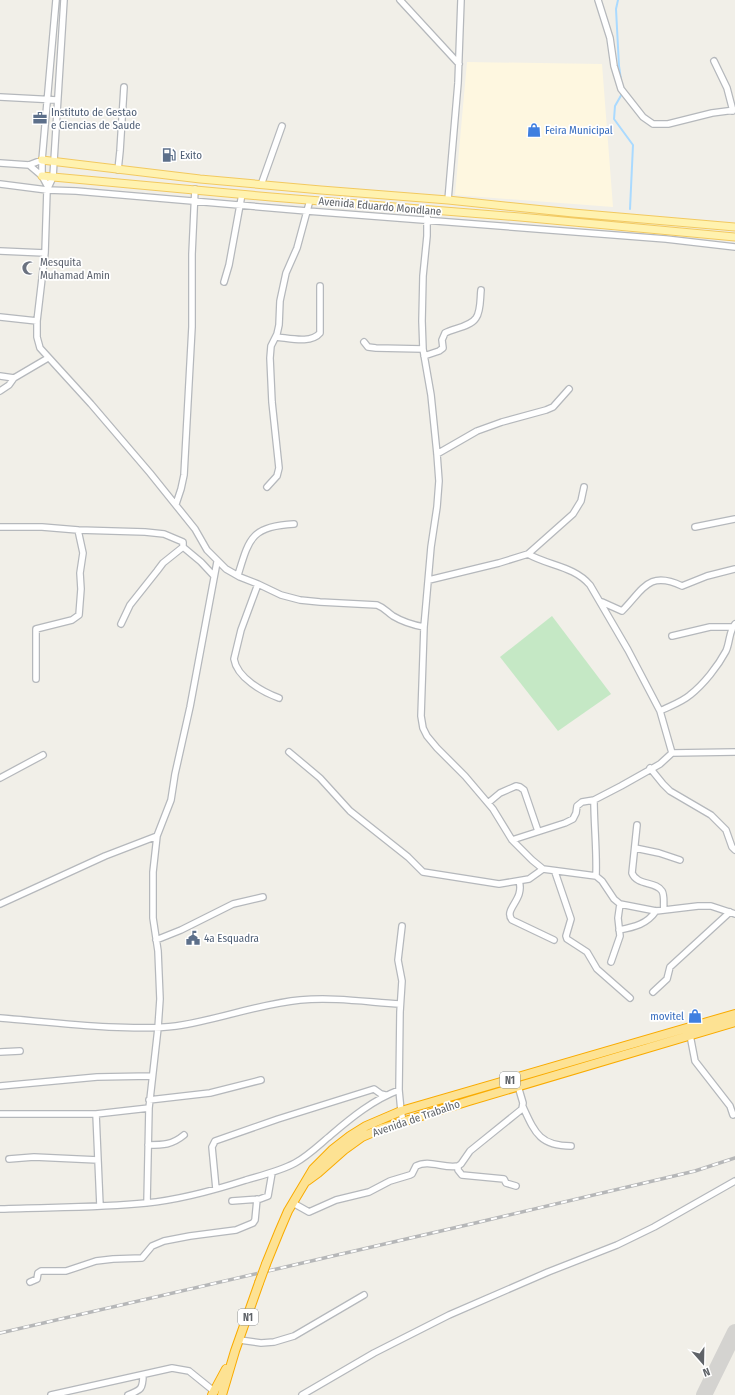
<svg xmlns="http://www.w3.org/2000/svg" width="735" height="1395" font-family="'Fira Sans Condensed',sans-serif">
	<rect width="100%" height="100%" fill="#f1efe8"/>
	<path fill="#fef7e0" d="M467,62L602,64L613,207L455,195Z"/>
	<path fill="#c5e8c5" d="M552,616L611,694L558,731L500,657Z"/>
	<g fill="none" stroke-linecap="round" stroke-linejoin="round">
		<path stroke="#aadaff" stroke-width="2" d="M618,0L616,9L619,66L621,80
			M623,92L615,106L614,119L633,145L630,209"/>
		<path stroke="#d4d3d0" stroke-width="16" d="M704,1395L735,1332"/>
		<defs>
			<path id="minor" d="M64,0L53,177L47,190L45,253L37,321V337L40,348L91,404L150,473L195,529L207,550L226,569L240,577L258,584L281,595L300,600L320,602L377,605C385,608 387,612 393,616C403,622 413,625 424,627
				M400,0L459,64
				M598,0L610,38L614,66L621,89L643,117L653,124H668L712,113L735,110
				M714,61L727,88L733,111
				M0,97L57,100
				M0,163L29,165L42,160
				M29,165L42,176
				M118,170L120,151L124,87
				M0,184L47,190L76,191L307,211L666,239L735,247
				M261,185L282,126
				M48,187L42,176V160L56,0
				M448,200L458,83L461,0
				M427,210V236L423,276L422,321L423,349L431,395L437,454L439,481L437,507L431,547L424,627L421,716L423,728L427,736L437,748L465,776L493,809L512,840L532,860L543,869L596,876L602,881L614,899L620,904L656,911L698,906H711L735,914
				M0,251L45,253
				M224,282L229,265L242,194
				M0,317L37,321
				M276,337C289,338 311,344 320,333V286
				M364,342L368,347L376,348L423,349
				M424,356L439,351L443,348L442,340L445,333C454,328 470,327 476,318C481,311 480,299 481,290
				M0,376L14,378L48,358
				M0,391L9,385L14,378
				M437,454L477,431L502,422L546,410L553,407L569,389
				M267,487L277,476L279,468L272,402L270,358L271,346L277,334L279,325L280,301L286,273L297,248L310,200
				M176,504L181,489L184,475L192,327V254L195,189
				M0,527H42L78,530L145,532L164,534L183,542V547L201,562L214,576
				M695,527L735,519
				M528,554C549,566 574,566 590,585L628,650L660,711L672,753
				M238,575C249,539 251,526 294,524
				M429,580L499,563L528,554L573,514L581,501L584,487
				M258,584L241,630L234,659C237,678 263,692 279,698
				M602,602L622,611C643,590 648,570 682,586L707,576L735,569
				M121,624L130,605L157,571L163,563L183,547
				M672,636L710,627H733
				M36,679V629L72,620L79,615L81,589L80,573L83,553L78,530
				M660,711C670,706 682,702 690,695C704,684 718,666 726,651C730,642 729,631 735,624
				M289,752L320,778L350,811L408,857L423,872L499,884L529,879L543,869
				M650,768L663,784L670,791L711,815L726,830L732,847L735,850
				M0,778L43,755
				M594,800C594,825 597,851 596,876
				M488,803L500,793L516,786L520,787L524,790L538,831
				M637,825L632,873C637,886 656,881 662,891C665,896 663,905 664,910
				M512,840L565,823L573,819L576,813L577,806L582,802L594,800L621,786L660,764L672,753L735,752
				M635,848L659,853L680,860
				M555,872L571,919L566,936L567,939L587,952L597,969L630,998
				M519,881C525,900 503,909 512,920L554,940
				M0,904L105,856L157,836
				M402,926L398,960L402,981L400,1012L399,1090L401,1111L403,1121
				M619,930C635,927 647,924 656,911
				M156,940L181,930L233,904L263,897
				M611,962L620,936L618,918L620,904
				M653,992L667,979L670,967L730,912
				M0,1018C36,1021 72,1025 109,1027C131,1028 154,1029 176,1026C218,1020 258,1004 300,1000C334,997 367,1002 400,1004
				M690,1035L695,1061L730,1106L733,1115
				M0,1052L20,1051
				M0,1086L97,1077L152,1076
				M149,1100L210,1093L261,1080
				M523,1107C535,1133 540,1146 571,1146
				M0,1114H96L149,1108
				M96,1114L100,1206
				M148,1145C163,1145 172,1145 184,1135
				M9,1159L34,1157L98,1160
				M458,1166V1170L462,1175L504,1179L506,1183L516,1186
				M216,1189L212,1147L215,1141L278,1119L374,1089L381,1094L385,1095
				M232,1201L260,1199L268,1196L272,1173
				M147,1203L149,1108L158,1028L160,999L158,951L153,918V872L157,836L171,800L175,774L190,707L217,562
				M293,1203L309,1212L336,1200L369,1192L390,1181L410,1175L412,1174L416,1166C429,1159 444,1169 458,1166L461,1164L470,1151L522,1109L523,1103L518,1086
				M0,1209C49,1207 97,1208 146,1203C178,1200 215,1190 246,1180C263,1175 280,1171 295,1163C308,1156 319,1145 331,1135C352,1117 373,1100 399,1090
				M30,1282L37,1279L38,1273L41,1271H66L96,1261L113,1259L142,1258L152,1246L164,1241L190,1236L236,1230L253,1223L255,1220L257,1199
				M240,1340L261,1343L274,1342L294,1336L364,1295
				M51,1395L172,1368L189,1371L215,1392
				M128,1395C141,1390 143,1389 143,1375
				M302,1395L374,1353L449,1315L548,1272L617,1245L654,1227L735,1181"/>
			<path id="major" d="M42,160L200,179L321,190L448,200L573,213L735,227
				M42,176L271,197L520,217L735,237"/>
			<path id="highway" d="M307,1181L318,1173L344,1150L362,1137L383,1128L469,1101L735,1022
				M266,1264L279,1232L288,1211L313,1169L332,1150L350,1136L366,1126L401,1111L735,1014
				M212,1395L226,1369
				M222,1395L235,1351L259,1283"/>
		</defs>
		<use href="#minor" stroke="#b5b8bc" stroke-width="8"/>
		<use href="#major" stroke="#f2c960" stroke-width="9"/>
		<use href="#highway" stroke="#f9ab00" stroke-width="10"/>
		<use href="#minor" stroke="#fff" stroke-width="5.5"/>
		<use href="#major" stroke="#fff2af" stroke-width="7"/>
		<use href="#highway" stroke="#fde293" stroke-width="8"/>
		<defs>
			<path id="rail" d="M0,1333L471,1224L695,1171L735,1158"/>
		</defs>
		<use href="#rail" stroke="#b6b7b8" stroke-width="3.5"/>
		<use href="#rail" stroke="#fff" stroke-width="2" stroke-dasharray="6" stroke-linecap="butt"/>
		<defs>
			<path id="highway-bridge" d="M259,1283L266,1264"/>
		</defs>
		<use href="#highway-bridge" stroke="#f9ab00" stroke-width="10" stroke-linecap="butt"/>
		<use href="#highway-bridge" stroke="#fde293" stroke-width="8"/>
	</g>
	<defs>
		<symbol id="office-bare" viewBox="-9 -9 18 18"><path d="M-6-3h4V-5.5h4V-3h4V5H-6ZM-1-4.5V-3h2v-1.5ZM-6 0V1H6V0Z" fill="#5c6f8a" stroke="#fff" stroke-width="2.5" paint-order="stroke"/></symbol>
		<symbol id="shop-bare" viewBox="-9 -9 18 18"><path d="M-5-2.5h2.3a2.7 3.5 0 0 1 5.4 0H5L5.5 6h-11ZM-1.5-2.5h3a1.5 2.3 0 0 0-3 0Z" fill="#3f7fe0" stroke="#fff" stroke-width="2.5" paint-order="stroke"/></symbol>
		<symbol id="fuel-bare" viewBox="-9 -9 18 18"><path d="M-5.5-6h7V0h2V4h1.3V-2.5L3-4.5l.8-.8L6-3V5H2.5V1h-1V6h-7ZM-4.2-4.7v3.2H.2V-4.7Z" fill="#5c6f8a" stroke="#fff" stroke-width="2.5" paint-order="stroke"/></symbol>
		<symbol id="mosque-bare" viewBox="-9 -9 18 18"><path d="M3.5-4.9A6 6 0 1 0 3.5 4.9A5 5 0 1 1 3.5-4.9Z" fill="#6b7280" stroke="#fff" stroke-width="2.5" paint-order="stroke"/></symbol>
		<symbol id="civic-bare" viewBox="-9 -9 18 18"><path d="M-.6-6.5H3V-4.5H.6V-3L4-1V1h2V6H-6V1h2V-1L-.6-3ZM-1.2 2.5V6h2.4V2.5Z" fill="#5c6f8a" stroke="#fff" stroke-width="2.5" paint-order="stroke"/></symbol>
	</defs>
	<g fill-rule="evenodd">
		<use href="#office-bare" x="30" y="108" width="20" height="20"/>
		<use href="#shop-bare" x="524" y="120" width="20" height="20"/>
		<use href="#fuel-bare" x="159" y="145" width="20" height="20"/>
		<use href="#mosque-bare" x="19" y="258" width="20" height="20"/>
		<use href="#civic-bare" x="183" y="928" width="20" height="20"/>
		<use href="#shop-bare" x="685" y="1006" width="20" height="20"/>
	</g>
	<g text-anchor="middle" stroke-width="3.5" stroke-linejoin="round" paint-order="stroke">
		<g fill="#fff" stroke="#8f9295" stroke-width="1">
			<rect x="500" y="1072" width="20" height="16" rx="3"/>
			<rect x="238" y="1309" width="20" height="16" rx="3"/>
		</g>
		<g font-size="10" font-weight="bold" fill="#5f6368">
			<text x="510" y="1084">N1</text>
			<text x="248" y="1321">N1</text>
		</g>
		<g font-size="11" fill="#4e5e75" stroke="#fff" text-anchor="start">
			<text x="51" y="116">Instituto de Gestao<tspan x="51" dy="13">e Ciencias de Saude</tspan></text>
			<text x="180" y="159">Exito</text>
			<text x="204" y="942">4a Esquadra</text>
		</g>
		<g font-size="11" fill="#366cbe" stroke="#fff" text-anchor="start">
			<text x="545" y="134">Feira Municipal</text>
			<text x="684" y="1020" text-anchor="end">movitel</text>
		</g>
		<g font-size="11" fill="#5f6368" stroke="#fff">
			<text transform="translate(380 206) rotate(5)" y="4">Avenida Eduardo Mondlane</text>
			<text transform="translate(416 1118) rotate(-19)" y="4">Avenida de Trabalho</text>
		</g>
		<g font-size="11" fill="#5b616d" stroke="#fff" text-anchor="start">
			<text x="40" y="266">Mesquita<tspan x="40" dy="13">Muhamad Amin</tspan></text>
		</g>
	</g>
	<g transform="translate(703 1363) rotate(160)" stroke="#ffffff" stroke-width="3" paint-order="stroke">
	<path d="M0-3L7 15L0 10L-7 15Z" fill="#5f6368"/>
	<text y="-6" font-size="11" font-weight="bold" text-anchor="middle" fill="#5f6368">N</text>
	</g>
</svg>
